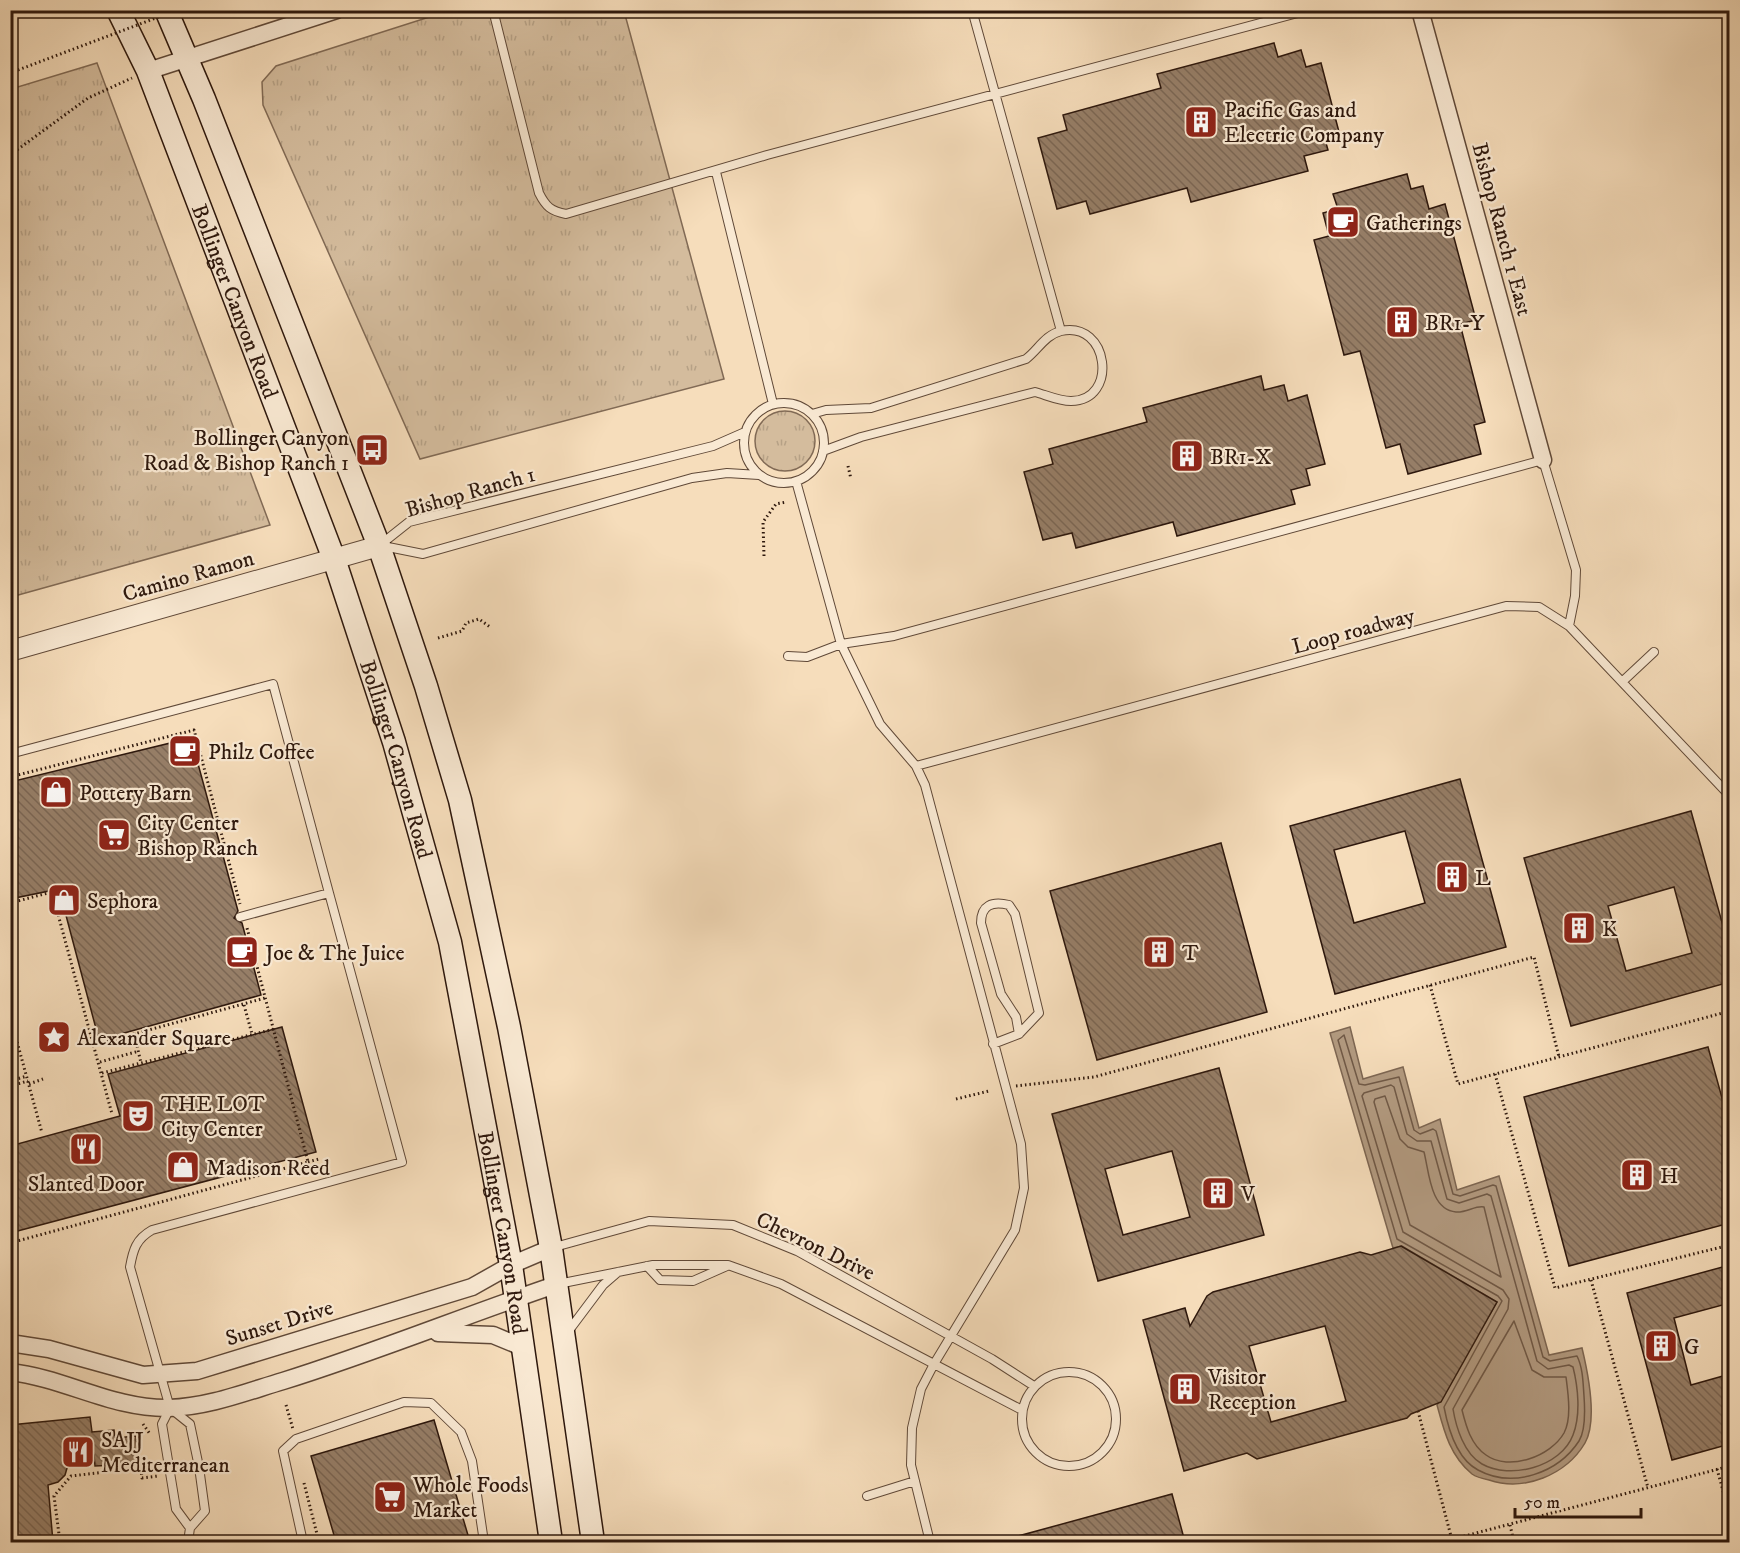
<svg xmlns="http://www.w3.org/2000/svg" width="1740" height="1553" font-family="'IM FELL DW Pica',serif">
	<defs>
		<pattern id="grass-tufts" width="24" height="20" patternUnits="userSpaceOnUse" patternTransform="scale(1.5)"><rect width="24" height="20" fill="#d4bc9d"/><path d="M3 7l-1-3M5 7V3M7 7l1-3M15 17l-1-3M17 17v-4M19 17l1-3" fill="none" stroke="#b6a186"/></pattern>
		<pattern id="building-back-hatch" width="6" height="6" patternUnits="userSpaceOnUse" patternTransform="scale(1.5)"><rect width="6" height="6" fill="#967e67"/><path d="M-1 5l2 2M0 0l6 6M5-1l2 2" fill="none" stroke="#7b6653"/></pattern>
	</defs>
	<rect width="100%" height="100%" fill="#f6ddbb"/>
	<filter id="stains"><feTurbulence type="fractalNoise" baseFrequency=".00333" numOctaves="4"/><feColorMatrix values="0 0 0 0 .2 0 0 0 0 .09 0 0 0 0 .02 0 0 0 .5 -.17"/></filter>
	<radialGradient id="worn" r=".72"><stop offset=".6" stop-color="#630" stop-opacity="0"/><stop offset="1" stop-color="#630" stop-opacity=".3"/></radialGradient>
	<path fill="url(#grass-tufts)" stroke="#816a55" stroke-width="1.5" d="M448,11H624L724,379L420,459L263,105L262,82L276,66Z
		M97,63L270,525L11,597V89Z
		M755 441a30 30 0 1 1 60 0a30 30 0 1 1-60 0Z"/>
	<path fill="#b29a80" stroke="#7d6652" stroke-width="1.5" d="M1350,1027L1363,1079L1403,1067L1419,1128L1440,1119L1457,1190L1499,1176L1549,1355L1582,1348C1588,1373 1598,1420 1585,1443C1566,1475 1524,1492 1489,1480C1484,1479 1476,1477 1472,1474C1450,1456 1444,1431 1437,1405L1497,1302L1402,1246L1393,1248L1330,1033Z"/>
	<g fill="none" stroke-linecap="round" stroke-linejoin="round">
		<path stroke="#705946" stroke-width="1.5" d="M1344,1035L1359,1084L1365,1085L1399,1077L1414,1130L1420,1134L1433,1129L1436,1131L1453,1194L1460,1196L1493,1185L1496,1186L1543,1357L1550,1361L1577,1356C1583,1368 1583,1383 1584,1396C1585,1410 1586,1430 1579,1441C1558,1473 1513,1489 1478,1470C1457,1459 1448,1428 1444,1407L1502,1301L1498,1296L1397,1239L1338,1040Z
			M1391,1085L1394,1087L1407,1134L1417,1141H1431L1447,1199L1459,1203L1487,1194L1491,1196L1537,1361L1548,1369L1569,1365L1573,1367C1578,1387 1581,1415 1573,1435C1561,1467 1510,1480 1482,1464C1464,1454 1456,1427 1453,1409L1508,1309L1509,1299L1503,1290L1403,1232L1362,1096L1364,1093Z
			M1385,1096L1400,1139L1408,1147L1424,1152C1429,1171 1430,1210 1456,1212C1466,1213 1476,1205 1484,1207L1501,1277L1410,1225L1374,1102L1375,1099Z
			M1514,1321L1532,1370L1544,1377H1566C1568,1393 1572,1418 1564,1433C1551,1456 1509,1472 1486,1455C1471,1445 1466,1426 1462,1410Z"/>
	</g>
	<path fill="url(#building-back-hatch)" stroke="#2e180d" stroke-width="1.5" fill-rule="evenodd" d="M1274,43L1278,57L1301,50L1306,67L1321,63L1339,132L1324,136L1328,150L1304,156L1308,171L1191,202L1187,188L1090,214L1086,201L1057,209L1038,138L1067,130L1063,115L1161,88L1157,74Z
		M1407,174L1411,189L1423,186L1429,209L1445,204L1476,320L1460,324L1485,422L1474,425L1481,454L1408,474L1400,444L1386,448L1360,351L1344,355L1314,240L1329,236L1323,213L1338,209L1333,194Z
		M1261,376L1264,390L1284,385L1288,401L1307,395L1325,464L1306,469L1310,485L1291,490L1295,504L1177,536L1173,522L1076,548L1072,533L1043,540L1024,472L1053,464L1049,449L1147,422L1143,408Z
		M191,738L238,911L234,918L242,923L261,995L99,1040L59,889L10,899V782Z
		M1460,779L1506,947L1335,994L1290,826ZM1405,831L1425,903L1354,923L1334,850Z
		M1691,811L1730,951V982L1571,1026L1524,858ZM1674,887L1692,953L1626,971L1608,906Z
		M1221,843L1267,1012L1097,1060L1050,891Z
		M282,1027L316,1152L10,1233V1146L120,1116L108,1074Z
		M1708,1047L1730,1127V1223L1569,1266L1524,1097Z
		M1219,1068L1264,1235L1098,1281L1052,1114ZM1172,1151L1190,1217L1123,1235L1105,1169Z
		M1401,1246L1497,1302L1441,1402L1411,1414L1407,1418L1257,1459L1247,1453L1184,1471L1143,1320L1185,1308L1190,1326L1207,1296L1213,1292L1360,1252L1371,1255ZM1325,1326L1346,1401L1271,1422L1249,1346Z
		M1730,1265V1303L1674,1318L1691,1385L1730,1374V1444L1672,1460L1627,1293Z
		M90,1417L92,1432L114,1430L115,1438L136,1436L138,1464L95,1466L94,1455L70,1458L65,1475L58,1482L48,1485L53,1542H10V1425Z
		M434,1420L470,1542H336L311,1456Z
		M1172,1494L1185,1542H1012L1011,1538Z"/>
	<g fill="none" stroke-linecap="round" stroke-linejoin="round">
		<defs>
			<path id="service" d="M493,10L539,193C546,207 551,211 566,214L767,155L1309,10
				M972,10L1061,331
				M716,172L773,404
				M744 443a40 40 0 1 1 80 0a40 40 0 1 1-80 0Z
				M812,414L826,410L871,408L1026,359C1038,350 1045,335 1061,331C1109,320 1119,401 1071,401C1059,401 1046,395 1035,392L861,437L823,451
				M796,481L841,644L880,724L916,766L925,785L1021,1144L1024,1188L1015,1230L934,1364L921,1389L912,1428L911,1465L930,1542
				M380,545L409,522L713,446L745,432
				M383,546L423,554L692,478L727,473L759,475
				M788,656L807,657L841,644L894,636L1543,460L1576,570L1575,596L1569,626
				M1623,681L1654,652
				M10,754L273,684L329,893
				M916,766L1506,606L1539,607L1569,626L1730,796
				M993,1044L1019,1034L1039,1013L1015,914L1009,905C992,901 981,905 981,923L1001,994L1016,1017L1019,1034
				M551,1248L649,1221L733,1225L797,1251L992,1359L1034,1386
				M647,1266L660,1280L693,1281L727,1266
				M558,1284L653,1265H728L781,1284L1022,1410
				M567,1333L603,1285L618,1272
				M1022 1419a47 47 0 1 1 94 0a47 47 0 1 1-94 0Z
				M170,1408L162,1424L176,1509L190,1528
				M867,1496L915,1481
				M188,1542L190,1528L205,1511L199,1467L190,1424L170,1408L130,1267C133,1250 136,1239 152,1230L402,1162L329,893L240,917
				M303,1542L283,1451L296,1439L404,1402L431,1403L461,1432L472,1461L484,1542"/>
			<path id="minor" d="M1420,10L1543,460
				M148,71L337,10
				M438,1333L493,1335L522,1347
				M10,1343L49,1349L143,1375L197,1371L472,1287L511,1265L551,1248
				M10,1372C65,1378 112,1409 169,1408C208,1407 246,1392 283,1381C376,1352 466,1315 558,1284"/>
			<path id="tertiary" d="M10,651L379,546"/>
			<g id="secondary">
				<path id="s1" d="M118,10L148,71L334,559L394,742L450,942L511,1265L551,1542"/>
				<path d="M166,10L204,99L379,546L426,686L460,800L509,1027L551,1248L593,1542"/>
			</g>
		</defs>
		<use href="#service" stroke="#604938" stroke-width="10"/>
		<use href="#minor" stroke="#604938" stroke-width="19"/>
		<use href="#tertiary" stroke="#604938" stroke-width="22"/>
		<use href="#secondary" stroke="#2e180d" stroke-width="25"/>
		<path stroke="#2e180d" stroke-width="3" stroke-dasharray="1.5 3" stroke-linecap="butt" d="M10,72L18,70
			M10,155L88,98L132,78
			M848,466L851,479
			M764,556L763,522L776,504L786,502
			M438,638L462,631L466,623L479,619L490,627
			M10,777L194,730L240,904
			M10,903L52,892L112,1114
			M1430,985L1458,1084L1730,1011
			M244,1005L252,1034
			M10,1016L42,1133
			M134,1033L141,1063
			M94,1045L265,998
			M100,1062L139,1051
			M102,1073L274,1029
			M1495,1074L1555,1288L1730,1245
			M10,1081L27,1076
			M29,1084L43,1079
			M10,1086L28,1081
			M1016,1086L1094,1077L1534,957L1559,1057
			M956,1099L989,1091
			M308,1162L319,1159
			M10,1243L308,1162L247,928
			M1591,1280L1648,1488
			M286,1405L293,1429
			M1418,1411L1452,1540
			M143,1424L150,1434
			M1717,1469L1730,1516
			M304,1483L319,1542
			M1510,1525L1514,1542
			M60,1542L54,1496L71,1476L141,1468L142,1478L158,1476
			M1442,1542L1730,1466"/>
		<use href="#service" stroke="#f9e9d3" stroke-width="8"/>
		<use href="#minor" stroke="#f9e9d3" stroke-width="16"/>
		<use href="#tertiary" stroke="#f9e9d3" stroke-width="20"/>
		<use href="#secondary" stroke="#f9e9d3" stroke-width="22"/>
		<path stroke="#2e180d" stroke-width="3" stroke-dasharray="1.5 3" stroke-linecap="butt" d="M18,70L177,10"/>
	</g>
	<defs>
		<symbol id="building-square" viewBox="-11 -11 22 22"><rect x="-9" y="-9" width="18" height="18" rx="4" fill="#8f2418" stroke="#f9e9d3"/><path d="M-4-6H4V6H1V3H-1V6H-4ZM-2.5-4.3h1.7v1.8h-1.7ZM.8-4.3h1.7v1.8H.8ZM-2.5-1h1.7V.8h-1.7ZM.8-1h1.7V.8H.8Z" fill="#fff"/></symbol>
		<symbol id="cafe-square" viewBox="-11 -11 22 22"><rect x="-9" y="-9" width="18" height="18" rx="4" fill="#8f2418" stroke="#f9e9d3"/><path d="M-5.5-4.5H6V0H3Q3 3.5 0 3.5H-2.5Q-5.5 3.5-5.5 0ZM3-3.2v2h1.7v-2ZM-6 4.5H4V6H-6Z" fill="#fff"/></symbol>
		<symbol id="bus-square" viewBox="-11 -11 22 22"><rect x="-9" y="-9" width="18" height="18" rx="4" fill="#8f2418" stroke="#f9e9d3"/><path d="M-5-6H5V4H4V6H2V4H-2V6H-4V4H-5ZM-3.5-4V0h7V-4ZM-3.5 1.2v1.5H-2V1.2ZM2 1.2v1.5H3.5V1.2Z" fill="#fff"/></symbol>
		<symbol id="shop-square" viewBox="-11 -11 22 22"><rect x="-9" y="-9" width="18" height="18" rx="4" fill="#8f2418" stroke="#f9e9d3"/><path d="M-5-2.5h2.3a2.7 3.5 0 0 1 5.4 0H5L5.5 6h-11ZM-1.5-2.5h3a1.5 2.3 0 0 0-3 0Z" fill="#fff"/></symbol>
		<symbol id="supermarket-square" viewBox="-11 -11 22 22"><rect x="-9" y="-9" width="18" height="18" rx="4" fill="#8f2418" stroke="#f9e9d3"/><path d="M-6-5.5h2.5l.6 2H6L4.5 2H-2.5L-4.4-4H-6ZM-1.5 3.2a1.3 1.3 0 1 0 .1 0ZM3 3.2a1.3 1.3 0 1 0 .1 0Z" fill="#fff"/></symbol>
		<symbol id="sight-square" viewBox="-11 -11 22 22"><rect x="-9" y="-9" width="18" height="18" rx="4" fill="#8f2418" stroke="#f9e9d3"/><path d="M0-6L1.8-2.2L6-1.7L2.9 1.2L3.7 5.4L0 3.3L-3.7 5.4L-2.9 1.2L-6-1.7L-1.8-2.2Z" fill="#fff"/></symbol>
		<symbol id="theatre-square" viewBox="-11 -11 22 22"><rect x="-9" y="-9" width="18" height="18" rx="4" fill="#8f2418" stroke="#f9e9d3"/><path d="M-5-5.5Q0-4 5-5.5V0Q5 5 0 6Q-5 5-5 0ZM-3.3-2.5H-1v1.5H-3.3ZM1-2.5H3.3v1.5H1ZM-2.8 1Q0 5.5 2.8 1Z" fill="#fff"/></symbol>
		<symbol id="restaurant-square" viewBox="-11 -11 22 22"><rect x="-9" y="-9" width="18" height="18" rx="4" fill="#8f2418" stroke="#f9e9d3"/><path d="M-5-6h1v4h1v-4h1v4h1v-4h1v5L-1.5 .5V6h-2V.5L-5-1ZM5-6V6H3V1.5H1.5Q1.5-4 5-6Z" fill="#fff"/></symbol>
	</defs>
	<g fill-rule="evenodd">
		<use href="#building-square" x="1182" y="103" width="38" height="38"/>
		<use href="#cafe-square" x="1324" y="203" width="38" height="38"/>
		<use href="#building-square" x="1383" y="303" width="38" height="38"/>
		<use href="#bus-square" x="353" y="431" width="38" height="38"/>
		<use href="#building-square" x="1168" y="437" width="38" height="38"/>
		<use href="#cafe-square" x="166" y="732" width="38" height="38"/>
		<use href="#shop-square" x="37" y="773" width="38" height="38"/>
		<use href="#supermarket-square" x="95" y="816" width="38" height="38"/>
		<use href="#building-square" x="1433" y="858" width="38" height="38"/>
		<use href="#shop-square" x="45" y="881" width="38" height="38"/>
		<use href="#building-square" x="1560" y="909" width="38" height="38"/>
		<use href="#cafe-square" x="223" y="933" width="38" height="38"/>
		<use href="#building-square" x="1140" y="933" width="38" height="38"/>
		<use href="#sight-square" x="35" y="1018" width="38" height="38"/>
		<use href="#theatre-square" x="119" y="1097" width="38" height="38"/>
		<use href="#restaurant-square" x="67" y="1130" width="38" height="38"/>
		<use href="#shop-square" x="164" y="1148" width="38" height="38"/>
		<use href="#building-square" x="1618" y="1156" width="38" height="38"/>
		<use href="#building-square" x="1199" y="1174" width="38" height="38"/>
		<use href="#building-square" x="1642" y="1327" width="38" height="38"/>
		<use href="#building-square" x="1166" y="1370" width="38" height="38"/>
		<use href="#restaurant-square" x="59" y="1433" width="38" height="38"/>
		<use href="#supermarket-square" x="371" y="1478" width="38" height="38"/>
	</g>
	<g text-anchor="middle" stroke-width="4.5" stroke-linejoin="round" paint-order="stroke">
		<g font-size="22" fill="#2e180d" stroke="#f9e9d3" text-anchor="start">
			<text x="1224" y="117">Pacific Gas and<tspan x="1224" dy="25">Electric Company</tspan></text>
			<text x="1366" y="230">Gatherings</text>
			<text x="1425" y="330">BR1-Y</text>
			<text x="349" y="445" text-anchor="end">Bollinger Canyon<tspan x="349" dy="25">Road &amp; Bishop Ranch 1</tspan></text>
			<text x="1210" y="464">BR1-X</text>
			<text x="208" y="759">Philz Coffee</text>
			<text x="79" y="800">Pottery Barn</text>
			<text x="137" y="830">City Center<tspan x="137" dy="25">Bishop Ranch</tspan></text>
			<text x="1475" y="885">L</text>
			<text x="87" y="908">Sephora</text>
			<text x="1602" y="936">K</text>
			<text x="265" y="960">Joe &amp; The Juice</text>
			<text x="1182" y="960">T</text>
			<text x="77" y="1045">Alexander Square</text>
			<text x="161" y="1111">THE LOT<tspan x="161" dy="25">City Center</tspan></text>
			<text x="206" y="1175">Madison Reed</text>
			<text x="1660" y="1183">H</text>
			<text x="86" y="1191" text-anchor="middle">Slanted Door</text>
			<text x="1241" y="1201">V</text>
			<text x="1684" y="1354">G</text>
			<text x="1208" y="1384">Visitor<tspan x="1208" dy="25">Reception</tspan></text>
			<text x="101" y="1447">SAJJ<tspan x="101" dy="25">Mediterranean</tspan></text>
			<text x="413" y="1492">Whole Foods<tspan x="413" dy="25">Market</tspan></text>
		</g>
		<g font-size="22" fill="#2e180d" stroke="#f9e9d3">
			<text transform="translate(1503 229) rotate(75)" y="8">Bishop Ranch 1 East</text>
			<text dy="8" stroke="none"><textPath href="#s1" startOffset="314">Bollinger Canyon Road</textPath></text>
			<text transform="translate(470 491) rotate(-16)" y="8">Bishop Ranch 1</text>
			<text transform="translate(188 575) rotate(-16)" y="8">Camino Ramon</text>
			<text transform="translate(1353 630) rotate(-15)" y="8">Loop roadway</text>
			<text dy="8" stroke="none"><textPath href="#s1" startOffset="800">Bollinger Canyon Road</textPath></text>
			<text dy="8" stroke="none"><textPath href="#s1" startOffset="1286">Bollinger Canyon Road</textPath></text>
			<text transform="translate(816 1245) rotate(26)" y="8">Chevron Drive</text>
			<text transform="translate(279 1322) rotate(-17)" y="8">Sunset Drive</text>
		</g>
	</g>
	<rect width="1740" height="1553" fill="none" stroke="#f6ddbb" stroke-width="36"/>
	<rect x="12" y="12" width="1716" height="1529" fill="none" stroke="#2e180d" stroke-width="3"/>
	<rect x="18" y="18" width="1704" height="1517" fill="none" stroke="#2e180d" stroke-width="1.5"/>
	<path d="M1515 1508v9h126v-9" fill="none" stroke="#2e180d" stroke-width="3"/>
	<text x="1524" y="1508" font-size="18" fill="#2e180d" stroke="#f9e9d3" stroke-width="4.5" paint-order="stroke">50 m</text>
	<rect width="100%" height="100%" filter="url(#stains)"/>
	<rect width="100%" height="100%" fill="url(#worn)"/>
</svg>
